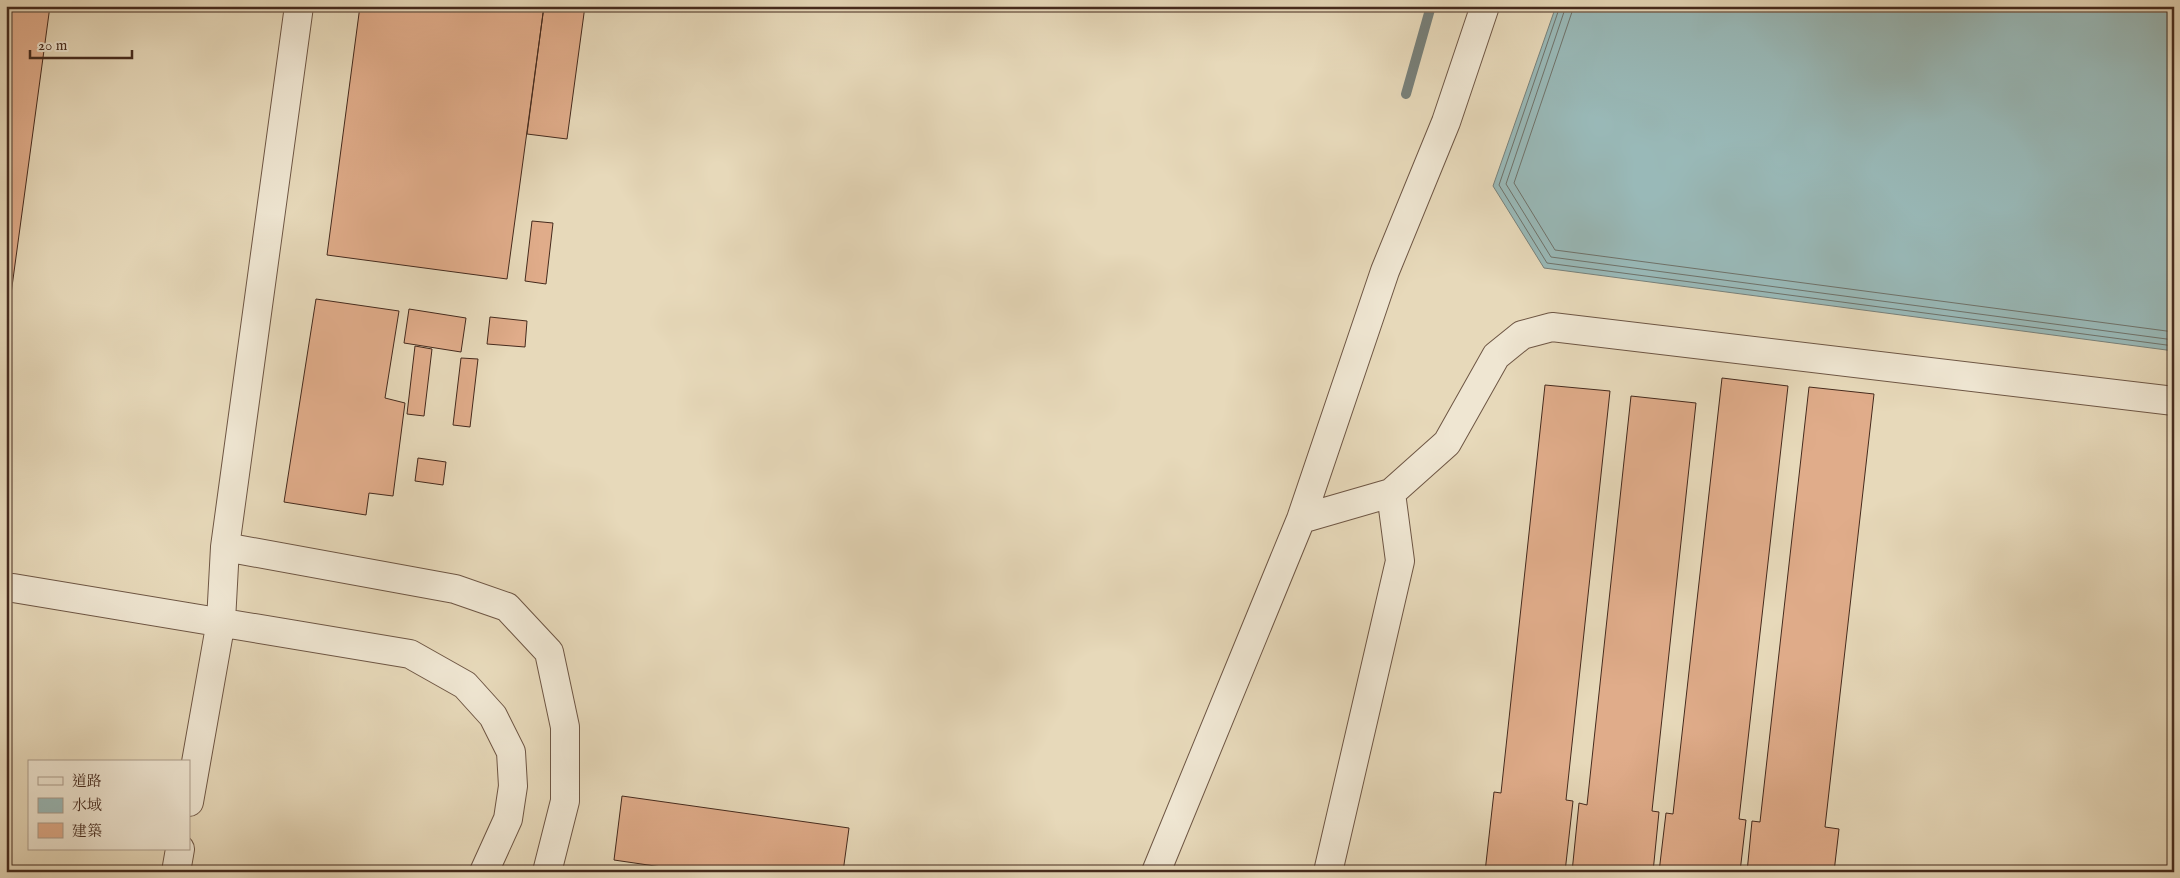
<svg xmlns="http://www.w3.org/2000/svg" width="2180" height="878" font-family="'IM FELL English','Noto Serif TC',serif">
	<rect width="100%" height="100%" fill="#e7d9ba"/>
	<filter id="stains"><feTurbulence type="fractalNoise" baseFrequency=".004" numOctaves="4"/><feColorMatrix values="0 0 0 0 .2 0 0 0 0 .09 0 0 0 0 .02 0 0 0 .5 -.17"/></filter>
	<radialGradient id="worn" r=".72"><stop offset=".6" stop-color="#630" stop-opacity="0"/><stop offset="1" stop-color="#630" stop-opacity=".3"/></radialGradient>
	<path fill="#99b9b8" stroke="#77807a" d="M1556,6H2174V351L1544,268L1493,186Z"/>
	<g fill="none" stroke-linecap="round" stroke-linejoin="round">
		<path stroke="#6f726a" stroke-width="1" d="M1560,6L1499,185L1547,263L2174,346
			M1566,6L1506,184L1551,257L2174,340
			M1574,6L1514,183L1555,250L2174,332"/>
		<path stroke="#77807a" stroke-width="10" d="M1406,94L1431,6"/>
	</g>
	<path fill="#e0ac8a" stroke="#452a1d" d="M6,6H50L6,331Z
		M360,6H544L507,279L327,255Z
		M544,6H585L567,139L527,134Z
		M532,221L553,223L546,284L525,281Z
		M316,299L399,311L385,398L405,403L393,496L369,493L366,515L284,502Z
		M409,309L466,318L461,352L404,343Z
		M490,317L527,321L525,347L487,344Z
		M415,346L432,349L424,416L407,414Z
		M461,358L478,359L470,427L453,425Z
		M1722,378L1788,386L1739,819L1746,820L1740,872H1659L1666,813L1673,814Z
		M1545,385L1610,391L1566,800L1573,801L1565,872H1485L1494,792L1501,793Z
		M1809,387L1874,394L1825,827L1839,829L1834,872H1747L1752,821L1760,822Z
		M1631,396L1696,403L1652,811L1659,812L1653,872H1572L1579,803L1587,805Z
		M418,458L446,462L443,485L415,481Z
		M622,796L849,828L843,872H696L614,860Z"/>
	<g fill="none" stroke-linecap="round" stroke-linejoin="round">
		<defs>
			<path id="minor" d="M1301,519L1385,271L1446,122L1485,6
				M225,547L455,589L507,607L549,652L565,727V801L547,872
				M13,588L410,654L465,685L493,716L511,752L513,786L508,819L484,872
				M189,802L221,621L225,547L299,6
				M176,872L180,849
				M1156,872L1301,519L1391,493L1447,443L1496,356L1522,335L1552,327L2174,401
				M1328,872L1400,561L1391,493"/>
		</defs>
		<use href="#minor" stroke="#6e5644" stroke-width="30"/>
		<use href="#minor" stroke="#efe6d2" stroke-width="28"/>
	</g>
	<rect width="2180" height="878" fill="none" stroke="#e7d9ba" stroke-width="25"/>
	<rect x="8" y="8" width="2165" height="863" fill="none" stroke="#452a1d" stroke-width="2.5"/>
	<rect x="12" y="12" width="2155" height="853" fill="none" stroke="#452a1d"/>
	<rect x="28" y="760" width="162" height="90" fill="#efe6d2" stroke="#ab9b8a"/>
	<rect x="38" y="777" width="25" height="8" fill="#efe6d2" stroke="#ab9b8a"/>
	<text x="72" y="786" font-size="15" fill="#452a1d">道路</text>
	<rect x="38" y="798" width="25" height="15" fill="#99b9b8" stroke="#ab9b8a"/>
	<text x="72" y="810" font-size="15" fill="#452a1d">水域</text>
	<rect x="38" y="823" width="25" height="15" fill="#e0ac8a" stroke="#ab9b8a"/>
	<text x="72" y="836" font-size="15" fill="#452a1d">建築</text>
	<path d="M30 50v8h102v-8" fill="none" stroke="#452a1d" stroke-width="2.5"/>
	<text x="38" y="50" font-size="15" fill="#452a1d" stroke="#efe6d2" stroke-width="4" paint-order="stroke">20 m</text>
	<rect width="100%" height="100%" filter="url(#stains)"/>
	<rect width="100%" height="100%" fill="url(#worn)"/>
</svg>
